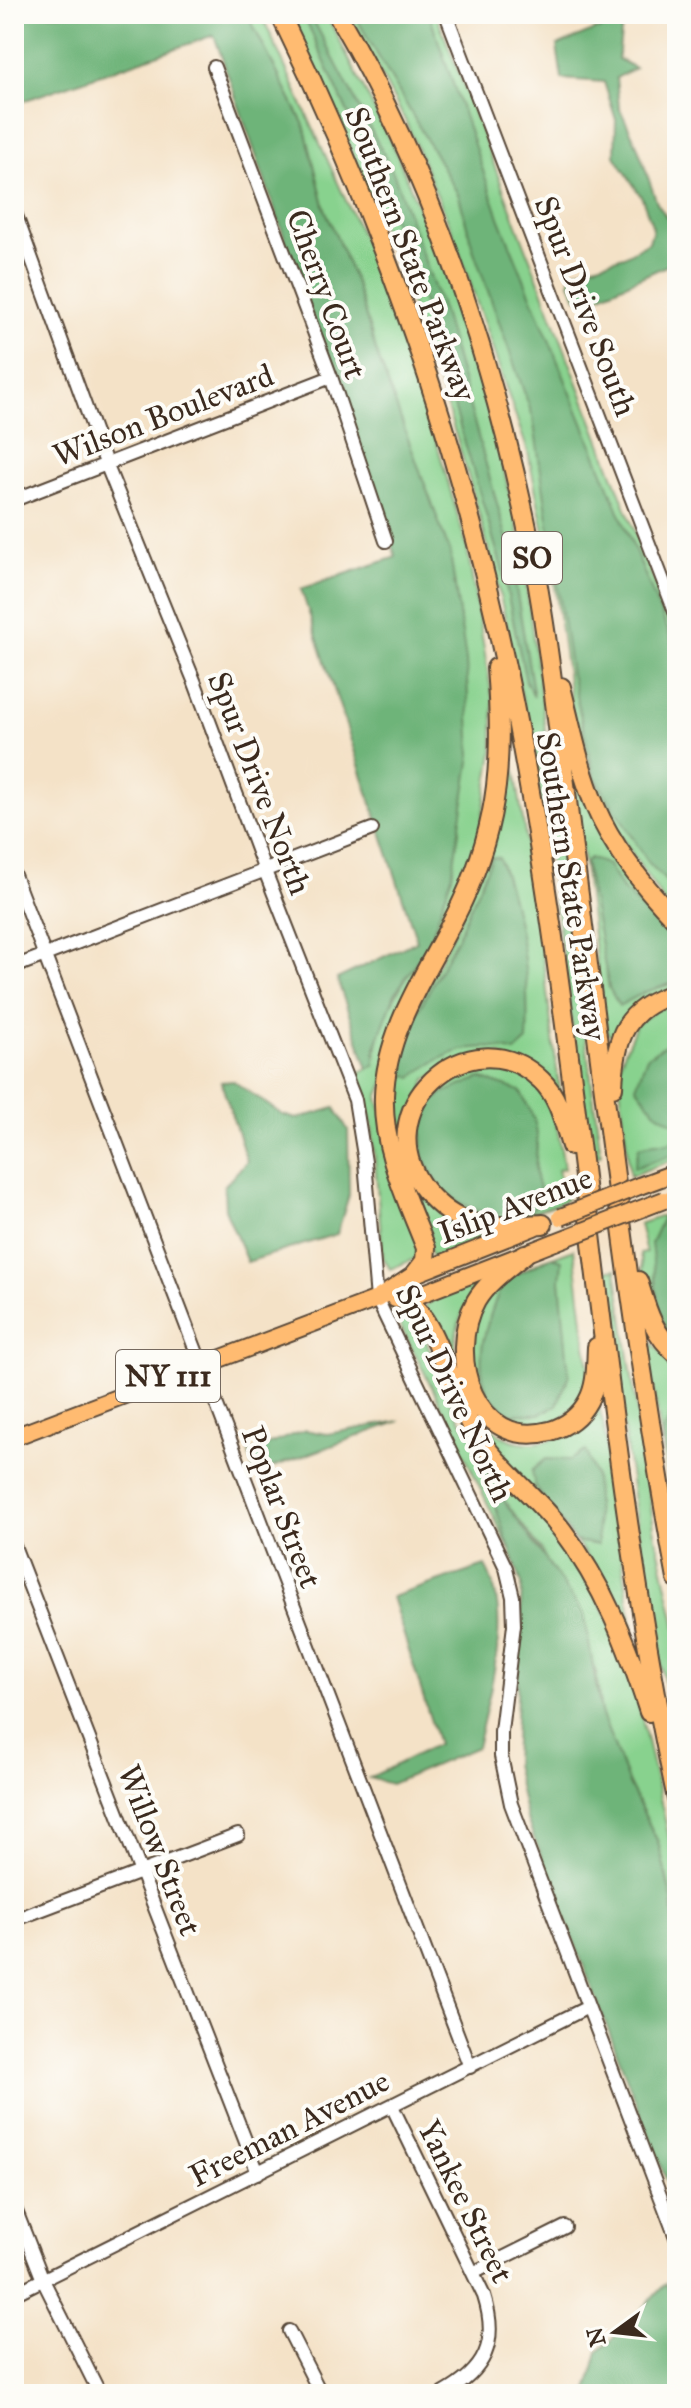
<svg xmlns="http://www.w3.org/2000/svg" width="691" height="2408" font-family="'IM FELL Great Primer',serif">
	<rect width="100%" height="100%" fill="#fdfcf7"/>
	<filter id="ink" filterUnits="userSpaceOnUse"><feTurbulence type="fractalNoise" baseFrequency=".0125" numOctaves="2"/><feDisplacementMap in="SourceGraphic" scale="16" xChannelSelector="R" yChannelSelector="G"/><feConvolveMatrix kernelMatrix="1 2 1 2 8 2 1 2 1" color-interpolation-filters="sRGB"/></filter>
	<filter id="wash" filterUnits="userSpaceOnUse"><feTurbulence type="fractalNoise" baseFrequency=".006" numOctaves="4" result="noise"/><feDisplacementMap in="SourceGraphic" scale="32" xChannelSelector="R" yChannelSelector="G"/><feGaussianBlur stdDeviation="1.8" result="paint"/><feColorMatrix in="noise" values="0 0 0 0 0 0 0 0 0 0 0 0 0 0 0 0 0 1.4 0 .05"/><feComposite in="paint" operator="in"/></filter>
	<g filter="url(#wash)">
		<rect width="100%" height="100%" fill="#f4e2c7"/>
		<path fill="#88d28e" stroke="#627e56" stroke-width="2" d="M247,14L262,16L377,269L427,409L467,548L493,702V753L477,848L378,1098L420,1248L419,1257L390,1269L383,1257L372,1125L359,1073L375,1064C376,1019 405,979 429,943L450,553L378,357L356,284L325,209L304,125Z
			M291,14H326L395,150L451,286L492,420L520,538L601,1155L589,1156C562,953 540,747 488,547C440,362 369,188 291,14Z
			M349,14H436L677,641V916L664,902L604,810L572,710L555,586L528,452L452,230L406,122Z
			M504,757L511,758L516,776L536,905L560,1094L500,1054L426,1079L403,1166L481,1231V1242L437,1261L431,1255L391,1132V1082L397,1047L461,918Z
			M574,787H582L644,897L677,931V991L615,1036L608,1034L602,1005Z
			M677,1004V1158L630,1176L618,1068L636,1025L658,1009Z
			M480,1065C549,1072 555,1107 564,1168L558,1170L566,1200C538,1212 503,1224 471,1216C466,1215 460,1210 455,1207C414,1182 395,1128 431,1088C443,1074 464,1070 480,1065Z
			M677,1211V1351L647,1300L640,1254L646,1253L639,1224Z
			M574,1249L589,1369L585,1396L553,1428L503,1424L480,1402L468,1368L469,1333L492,1288L539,1262Z
			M507,1264C489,1278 470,1292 462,1314C429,1398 521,1498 593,1407H599L604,1427L632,1627L624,1628C607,1584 581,1544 549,1509C521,1479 490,1450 469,1415C449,1382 438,1342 425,1306L435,1299L433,1295Z
			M616,1269L654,1528L677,1632V1747C644,1590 623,1430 604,1271Z
			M415,1312L452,1407L486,1457L540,1516L584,1572L617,1636L637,1697L677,1873V1976L672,1900L658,1842L629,1784L601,1713L596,1672L541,1550L485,1474L514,1559L437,1397L398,1321L403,1316Z
			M646,1343H652L668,1359L677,1364V1533Z"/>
		<path fill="#6eb479" stroke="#546f4c" stroke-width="2" d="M14,14H247L304,125L325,209L356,284L378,357L450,553L466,660L471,755L452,876L429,943L395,994L375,1048V1064L368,1069L337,979L417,941L301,589L396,557L214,35L14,104Z
			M303,14H310L393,172L443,312L509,546L534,697L526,682L502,568L423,302L383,191Z
			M354,14H429L500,220L677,653V893L648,862L594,776L571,674L533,417L473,249L459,196Z
			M622,25L618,59L635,68L616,78L619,107L637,145L657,203L674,228L677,227V261L592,299L577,298L570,282L571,272L624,256L649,242L653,228L642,198L615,156L616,120L604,82L562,79L557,46L595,30Z
			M492,857L499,858C521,917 530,978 527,1041L515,1052C475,1040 445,1052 412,1077L399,1073L409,1028L458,936Z
			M590,858L608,865L622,889L677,942V982L645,992L619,1006L609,988L585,862Z
			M677,1037V1125L656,1112L636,1086L647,1057Z
			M480,1078L520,1091C525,1101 534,1115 536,1127C541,1152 527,1175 545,1198L531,1210L487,1215L443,1195L423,1156L421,1112L443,1093Z
			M233,1081L283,1115L296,1119L335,1108L348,1130L349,1195L337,1234L247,1262L225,1209L224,1186L247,1161L221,1082Z
			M677,1136V1153L634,1168L639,1147L655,1143H669Z
			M677,1214V1345L659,1315L651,1243L663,1217Z
			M552,1257L562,1260L560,1280L569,1377L557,1405L541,1414H508C501,1407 491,1399 487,1391C472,1353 490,1316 503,1281Z
			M677,1411V1496L662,1434L670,1417Z
			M400,1421L254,1474L249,1452L305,1430L327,1434Z
			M586,1451L595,1477L598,1545L575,1541L535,1486L532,1471L546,1459L570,1460Z
			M483,1471L584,1614L601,1713L629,1784L658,1842L672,1900L677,1976L672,2021L677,2050V2208L526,1817L514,1764L522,1584Z
			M485,1566C514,1616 489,1695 477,1747L391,1784L369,1778L438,1744L392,1597Z
			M666,2283L677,2310V2394L588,2391L598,2352L629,2324Z"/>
	</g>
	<g filter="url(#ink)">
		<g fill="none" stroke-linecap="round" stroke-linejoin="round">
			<defs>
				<path id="minor" d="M446,14L677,617
					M214,67L331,377L386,541
					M14,210L107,466L195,683L265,871L355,1100L365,1162L377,1299L506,1568L513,1597L514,1625L501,1731V1756L511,1804L677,2240
					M14,500L331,377
					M14,875L470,2067
					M14,967L372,829
					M14,1546L258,2173
					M14,1920L238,1835
					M392,2106L484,2296C499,2343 485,2371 443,2394
					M14,2206L43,2280L100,2394
					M473,2273L565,2227
					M14,2294L586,2008
					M289,2331L321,2394"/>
				<path id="major" d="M639,1186L677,1172
					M395,1299L406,1300L555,1242
					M14,1437L377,1299L415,1274L534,1227"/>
				<path id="highway" d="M280,14C383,224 460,447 508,676C585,1047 597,1429 677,1799
					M337,14C426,166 484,333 522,505C548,620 559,740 574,857C606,1098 632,1340 677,1579
					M561,687C571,726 579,768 595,806C613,848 645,888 677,921
					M613,1087C615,1038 625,1007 677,993
					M543,1224C519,1225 493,1229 470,1222C452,1217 438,1205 426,1191C362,1111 470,1012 541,1080C559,1097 564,1123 571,1146
					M525,1254C508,1268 487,1282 476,1301C445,1356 475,1451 550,1431C567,1426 580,1416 588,1401C597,1385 596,1365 597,1347
					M415,1274L425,1261L426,1248C407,1199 382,1150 384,1096C386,1024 434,963 463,900C500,821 503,753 496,668
					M638,1281C647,1310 653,1334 677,1354
					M406,1300C438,1321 451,1394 473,1429C496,1467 535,1495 562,1530C604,1585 628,1647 649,1712"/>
			</defs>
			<use href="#minor" stroke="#574637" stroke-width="16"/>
			<use href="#major" stroke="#574637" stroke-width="20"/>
			<use href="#highway" stroke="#574637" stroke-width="22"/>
			<use href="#minor" stroke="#fff" stroke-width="12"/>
			<use href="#major" stroke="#ffbb71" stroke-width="16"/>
			<use href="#highway" stroke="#ffbb71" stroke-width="18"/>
			<defs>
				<path id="major-bridge" d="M561,1217L639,1186
					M555,1242L664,1200"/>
			</defs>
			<use href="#major-bridge" stroke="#574637" stroke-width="20" stroke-linecap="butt"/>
			<use href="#major-bridge" stroke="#ffbb71" stroke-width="16"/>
		</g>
	</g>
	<g text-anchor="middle" stroke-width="8" stroke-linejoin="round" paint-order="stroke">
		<g fill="#fdfcf7" stroke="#75695f" stroke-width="2">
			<rect x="502" y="532" width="60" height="52" rx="6"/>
			<rect x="116" y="1350" width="104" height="52" rx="6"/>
		</g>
		<g font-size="30" font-weight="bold" fill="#3b2a1e">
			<text x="532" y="568">SO</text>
			<text x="168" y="1386">NY 111</text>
		</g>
		<g font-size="32" fill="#3b2a1e" stroke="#fdfcf7">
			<text transform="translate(411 254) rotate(69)" y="11">Southern State Parkway</text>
			<text transform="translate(327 294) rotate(70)" y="11">Cherry Court</text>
			<text transform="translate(586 306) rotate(69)" y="11">Spur Drive South</text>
			<text transform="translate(163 415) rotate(-21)" y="11">Wilson Boulevard</text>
			<text transform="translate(260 783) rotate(69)" y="11">Spur Drive North</text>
			<text transform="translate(572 886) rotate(81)" y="11">Southern State Parkway</text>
			<text transform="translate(515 1205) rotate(-21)" y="11">Islip Avenue</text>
			<text transform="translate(455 1393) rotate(65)" y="11">Spur Drive North</text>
			<text transform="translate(282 1507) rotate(69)" y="11">Poplar Street</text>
			<text transform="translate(160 1850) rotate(69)" y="11">Willow Street</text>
			<text transform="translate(289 2128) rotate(-27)" y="11">Freeman Avenue</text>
			<text transform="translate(466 2201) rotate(64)" y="11">Yankee Street</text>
		</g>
	</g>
	<rect width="691" height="2408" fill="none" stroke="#fdfcf7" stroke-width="48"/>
	<g transform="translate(615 2332) rotate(255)" stroke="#fdfcf7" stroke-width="6" paint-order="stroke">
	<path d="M0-6L14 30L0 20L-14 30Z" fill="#3b2a1e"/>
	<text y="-12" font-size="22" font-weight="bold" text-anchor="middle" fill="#3b2a1e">N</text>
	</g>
</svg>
